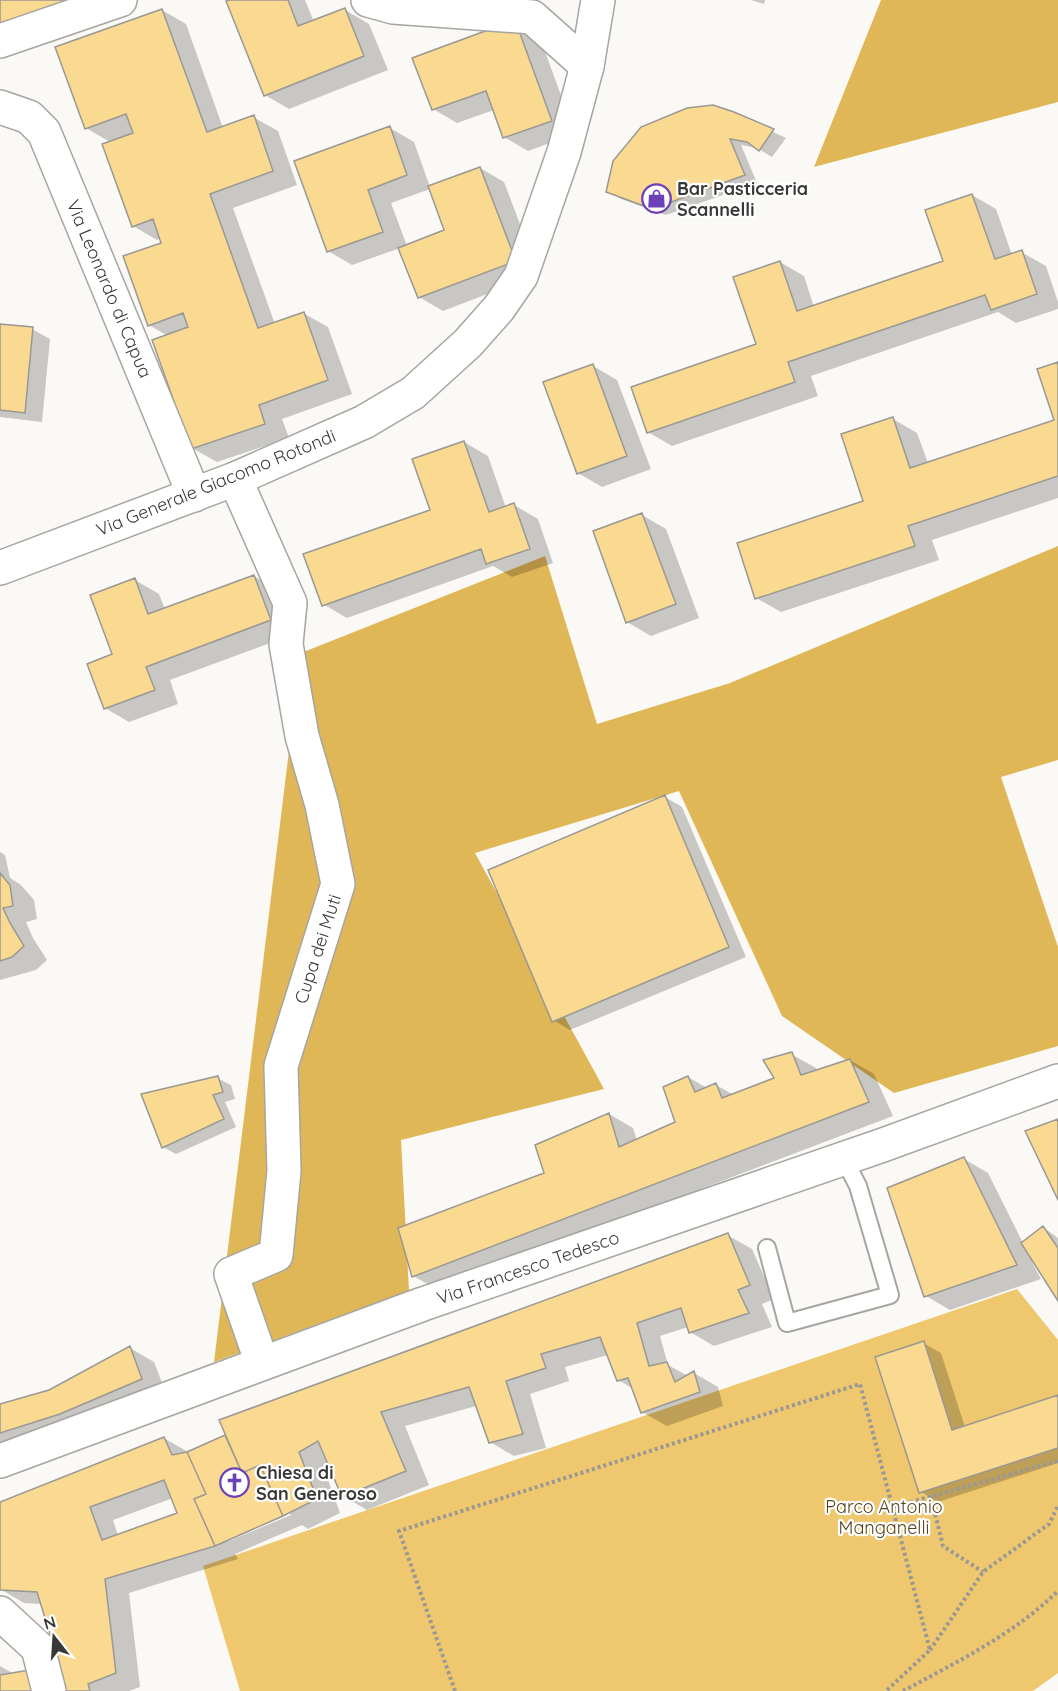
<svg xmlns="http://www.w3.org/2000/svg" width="1058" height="1691" font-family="Quicksand,sans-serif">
	<rect width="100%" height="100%" fill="#fbf9f5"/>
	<path fill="#eec76f" d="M1017,1289L1058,1340V1673L1033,1691H240L203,1566Z"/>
	<path fill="#e0b757" d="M881,0H1058V102L814,167Z
		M1058,546V760L1001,777L1058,947V1046L894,1093L782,1016L679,791L475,853L604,1089L401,1140L409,1291L214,1362L301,653L545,556L597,724L730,683Z"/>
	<path fill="#0003" fill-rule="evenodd" d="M233,0H305L314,22L345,10L369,24L388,70L289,109L265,95Z
		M751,0H765L764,4Z
		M162,10L186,24L223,128L253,117L278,131L297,185L233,208L275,324L303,313L328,327L352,394L282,419L289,438L217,462L192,448L168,336L149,325L163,244L161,238L157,240L133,226L110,142L86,128Z
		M515,21L539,35L575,134L528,151L504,137L494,110L457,123L433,109Z
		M733,113L786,138L772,157L757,148L741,145L757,183L666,215L621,199L608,191Z
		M390,128L414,142L430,187L480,168L504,182L539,274L443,311L419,297L400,248L352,265L328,251ZM430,189L446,231L407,246L391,203Z
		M972,195L996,209L1012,255L1021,252L1046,266L1058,302V309L1016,323L998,312L811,376L818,396L672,446L648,432L758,345L780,262L804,276L814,307L945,262Z
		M0,326L32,329L50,339L42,422L0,417Z
		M1058,364V498L932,540L939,560L781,612L756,598L865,502L893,419L917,433L928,463L1056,421Z
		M593,366L617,380L651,469L602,487L578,473Z
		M464,442L488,456L506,508L514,505L538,519L553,563L512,577L493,566L347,618L323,604L432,511Z
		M642,515L666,529L699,618L651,636L627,622Z
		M254,576L278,590L295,634L170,680L178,704L129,722L105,708L114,655L135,580L159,594L165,609Z
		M665,797L682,807L746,957L570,1030L553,1020Z
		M0,852L5,855L10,878L21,885L34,900L37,919L26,922L33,938L47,960L36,970L0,980Z
		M791,1054L816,1068L817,1071L850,1060L874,1074L893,1116L437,1289L413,1276L546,1174L609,1114L633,1128L637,1141L677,1123L688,1077L707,1088L716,1085L734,1095L776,1078Z
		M217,1078L231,1085L235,1099L225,1102L236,1127L176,1154L163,1147Z
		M964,1159L988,1173L1023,1243L1043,1227L1058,1238V1298L1034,1260L1032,1262L1041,1279L950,1310L926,1296Z
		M727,1235L752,1249L774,1299L762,1304L772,1327L714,1346L690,1332L688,1327L660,1336L668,1365L688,1376L694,1373L718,1387L723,1406L667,1426L642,1412L634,1389L618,1380L608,1355L565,1367L569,1381L530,1394L546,1448L514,1456L490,1442L476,1406L405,1426L429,1485L367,1510L343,1496L328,1463L323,1466L340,1513L308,1529L302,1525L235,1554L238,1559L129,1593L140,1687L129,1691H64L59,1657L42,1604L24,1603L0,1589V1504L164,1438L188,1452L225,1437L229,1439ZM173,1498L178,1514L118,1535L113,1520ZM289,1512L291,1515L229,1541V1538Z
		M923,1343L941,1353L965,1427L1058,1397V1463L938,1502L921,1492L877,1358Z
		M130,1348L154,1362L166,1393L0,1454V1406L49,1391Z
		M0,1666L14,1674L0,1691Z"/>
	<path fill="#fad991" stroke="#9a9894" stroke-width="1.5" fill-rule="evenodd" d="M0,0H75L0,30Z
		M229,0H288L298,26L345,8L364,56L264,96L226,1Z
		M162,9L207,132L254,115L273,171L210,194L258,328L304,312L328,380L259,405L265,424L191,449L152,340L188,327L183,313L148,326L123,256L161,243L153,219L132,227L102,144L133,133L126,114L85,129L55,47Z
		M515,20L552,121L503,138L486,91L432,110L412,58Z
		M713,105L734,112L774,129L759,151L747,142L730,139L745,175L652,209L606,192L613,161L641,127L687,108Z
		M390,126L407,175L368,190L383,232L327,252L294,161Z
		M480,167L516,261L418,298L398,248L444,230L428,186Z
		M972,194L995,259L1022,250L1037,294L991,310L985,295L788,362L795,382L647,433L631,387L756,344L733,277L780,261L797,311L943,261L925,210Z
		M0,324L33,327L25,413L0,410Z
		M1058,362V476L908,526L915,546L755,599L737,543L863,501L841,434L893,417L910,468L1054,420L1037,369Z
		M593,364L627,456L577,474L543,382Z
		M464,441L489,512L514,503L530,549L486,564L481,549L322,606L303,554L430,510L412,459Z
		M642,513L676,604L626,623L593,531Z
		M254,575L271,620L146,667L155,690L104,709L87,664L112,654L90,595L135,578L148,614Z
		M665,795L729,947L552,1022L488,870Z
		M0,873L10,885L13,906L3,908L10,923L24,946L12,957L0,961Z
		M792,1052L801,1075L850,1059L869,1102L412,1277L398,1228L544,1173L535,1145L609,1113L619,1147L675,1122L663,1087L688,1076L695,1092L716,1083L722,1098L774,1078L763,1060Z
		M218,1076L223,1092L213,1095L224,1119L162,1148L141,1094Z
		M1058,1119V1200L1025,1131Z
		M964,1157L1017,1265L924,1297L887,1188Z
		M1043,1226L1058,1248V1301L1021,1243Z
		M728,1233L750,1285L738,1290L749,1313L689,1333L681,1308L637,1323L649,1366L667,1362L675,1382L694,1371L700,1392L641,1413L628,1378L617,1381L600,1337L541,1354L546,1368L506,1381L523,1434L489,1443L469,1387L381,1412L406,1471L342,1497L318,1441L299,1452L317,1499L283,1516L260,1465L242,1473L219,1420Z
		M924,1341L952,1430L1058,1395V1448L919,1493L875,1357Z
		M130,1346L142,1379L60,1414L0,1433V1404L49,1390Z
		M225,1435L242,1473L260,1465L283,1516L215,1546L194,1499L206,1494L187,1452Z
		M164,1437L172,1455L187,1452L206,1494L194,1499L215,1546L105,1579L116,1673L88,1684L90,1691H62L57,1657L37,1592L0,1590V1502ZM164,1480L177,1513L102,1540L90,1507Z
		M29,1670L33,1691H0V1675Z"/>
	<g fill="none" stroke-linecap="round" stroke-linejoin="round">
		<defs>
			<path id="lane" d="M767,1248L787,1323L890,1295L858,1186L844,1159"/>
			<path id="street" d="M368,0L393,7L532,17L587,66
				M0,41L120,0
				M0,107L29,117L44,132L194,495
				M235,479L290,603L286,644L302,736L322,805L338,884L281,1066L284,1171L276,1255L231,1274L262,1363
				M0,1613L38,1648L49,1691"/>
			<path id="secondary" d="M0,568L235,479L364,422L413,393L468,343L499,308L521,276L564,152L587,66L598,0
				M0,1461L423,1304L883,1145L1058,1081"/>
		</defs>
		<use href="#lane" stroke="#a6a5a1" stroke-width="20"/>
		<use href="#street" stroke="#a6a5a1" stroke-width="36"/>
		<use href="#secondary" stroke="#a6a5a1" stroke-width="36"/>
		<path stroke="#999895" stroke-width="4" stroke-dasharray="3 3" stroke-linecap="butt" d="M931,1497L943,1546L983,1572
			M893,1507L1058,1461
			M930,1650L983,1572L1049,1524L1058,1506
			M455,1691L399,1531L860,1384L930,1650L886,1691
			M903,1691C957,1662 1014,1634 1058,1591"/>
		<use href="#lane" stroke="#fff" stroke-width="16"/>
		<use href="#street" stroke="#fff" stroke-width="33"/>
		<use href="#secondary" stroke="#fff" stroke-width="33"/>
	</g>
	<defs>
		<symbol id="shop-ring" viewBox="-11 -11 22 22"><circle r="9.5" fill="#fff" stroke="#6c40b8" stroke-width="1.5"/><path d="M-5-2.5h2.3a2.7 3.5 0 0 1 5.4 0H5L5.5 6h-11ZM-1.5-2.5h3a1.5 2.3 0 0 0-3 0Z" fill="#6c40b8"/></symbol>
		<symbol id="church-ring" viewBox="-11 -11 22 22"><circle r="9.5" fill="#fff" stroke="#6c40b8" stroke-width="1.5"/><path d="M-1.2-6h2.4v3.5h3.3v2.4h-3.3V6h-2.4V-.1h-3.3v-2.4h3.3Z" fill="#6c40b8"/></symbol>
	</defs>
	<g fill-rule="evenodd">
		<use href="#shop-ring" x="640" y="182" width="33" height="33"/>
		<use href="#church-ring" x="218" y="1466" width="33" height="33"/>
	</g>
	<g text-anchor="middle" stroke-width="4.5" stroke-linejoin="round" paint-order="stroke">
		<g font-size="18" font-weight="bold" fill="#383836" stroke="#fff" text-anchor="start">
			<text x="677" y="195">Bar Pasticceria<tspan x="677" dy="21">Scannelli</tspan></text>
			<text x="256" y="1479">Chiesa di<tspan x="256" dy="21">San Generoso</tspan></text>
		</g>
		<g font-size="18" fill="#383836" stroke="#fff">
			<text transform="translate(109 289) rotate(67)" y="6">Via Leonardo di Capua</text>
			<text transform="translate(216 483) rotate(-22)" y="6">Via Generale Giacomo Rotondi</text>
			<text transform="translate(318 949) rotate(-72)" y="6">Cupa dei Muti</text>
			<text transform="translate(528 1268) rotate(-19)" y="6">Via Francesco Tedesco</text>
		</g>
		<g font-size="18" fill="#55431c" stroke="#fff">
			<text x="884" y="1513">Parco Antonio<tspan x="884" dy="21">Manganelli</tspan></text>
		</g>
	</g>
	<g transform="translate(54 1637) rotate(343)" stroke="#ffffff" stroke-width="4.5" paint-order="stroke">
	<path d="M0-4.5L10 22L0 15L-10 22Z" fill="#383836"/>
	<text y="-9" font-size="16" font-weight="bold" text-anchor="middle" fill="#383836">N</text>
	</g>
</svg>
